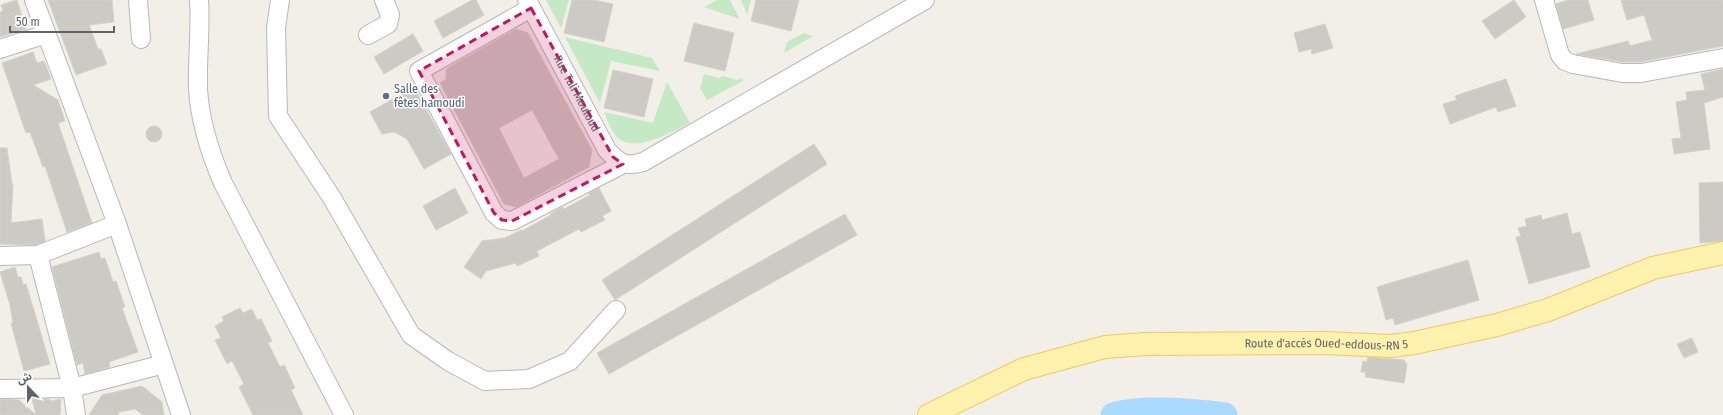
<svg xmlns="http://www.w3.org/2000/svg" width="1723" height="415" font-family="'Fira Sans Condensed','Noto Sans Arabic',sans-serif">
	<rect width="100%" height="100%" fill="#f1efe8"/>
	<path fill="#c5e8c5" d="M546,0H569L561,28Z
		M717,0H730L740,19L704,7Z
		M741,0H751L747,15Z
		M804,33L813,36L784,53L787,42Z
		M565,37L652,58L660,71L611,61L600,103Z
		M704,74L719,78L723,76L737,80L742,78L743,81L707,100L700,88Z
		M667,82L690,123C671,132 632,156 615,135C610,128 607,119 604,112L653,123Z"/>
	<g fill="none" stroke-linecap="round" stroke-linejoin="round">
		<path stroke="#aadaff" stroke-width="25" d="M1113,415C1144,406 1194,411 1225,415"/>
	</g>
	<path fill="#cccac5" stroke="#d6d1c6" fill-rule="evenodd" d="M17,0L26,29L0,37V12L3,11L1,5Z
		M48,0H112L114,22L89,25L98,49H101L107,64L76,75Z
		M472,0H476L484,15L443,38L434,21Z
		M572,0H594L613,4L604,42L564,33Z
		M756,0H799L791,31L751,21Z
		M1514,0L1526,17L1495,39L1482,21Z
		M1568,0H1588L1594,20L1563,29L1556,4Z
		M1621,0H1723V46L1640,62H1623L1576,54L1628,41L1630,46L1652,40L1644,15L1627,20Z
		M694,23L734,33L725,71L684,61Z
		M1325,24L1333,48L1312,54L1311,49L1299,52L1294,33Z
		M516,29L528,33L592,150L589,167L516,207L504,204L440,83L446,79V70L449,67ZM532,110L559,159L524,178L499,128Z
		M413,34L423,51L384,74L374,57Z
		M33,52L37,63L44,61L51,79L33,85L58,100L65,121L58,123L92,223L67,232L45,166L43,167L30,132L26,133L2,63Z
		M1723,69V97L1704,103L1710,149L1674,154L1672,139L1681,138L1676,102L1687,100L1686,92L1705,90L1701,74Z
		M613,70L653,79L644,117L604,108Z
		M1506,79L1516,106L1498,112L1496,107L1450,124L1443,104L1457,100L1455,96Z
		M409,90L417,93L451,154L424,169L407,139L394,132L382,134L370,112Z
		M146 134a8 8 0 1 1 16 0a8 8 0 1 1-16 0Z
		M814,144L827,164L615,300L602,280Z
		M0,148H7L12,184H13L11,223L42,219L45,241L36,245L0,244Z
		M1723,182V241L1700,243L1699,183Z
		M455,188L468,213L436,230L423,206Z
		M599,188L611,211L602,216L605,220L581,232L579,229L537,251L539,256L517,266L516,263L486,271L481,279L464,267L482,241L505,238L521,230L522,231L551,215L550,214L563,207L564,209L590,195L589,193Z
		M1567,213L1572,234L1580,232L1590,267L1529,284L1516,237L1521,236L1518,228L1527,226L1525,219L1541,215L1542,220Z
		M845,214L857,235L609,374L597,353Z
		M99,252L101,259L105,258L113,282L116,281L125,307L122,308L138,352L109,362L110,367L85,374L83,363L77,365L52,267Z
		M1468,260L1479,300L1395,325L1393,318L1386,320L1377,287Z
		M15,267L18,277H21L23,285L26,284L50,364L24,371L11,323H13L10,305L0,272Z
		M240,308L243,313L252,309L257,320L261,319L272,341L268,343L280,367L284,365L295,388L291,390L303,415H253L239,387L244,384L232,361L227,364L215,340L221,338L215,326L224,321L222,317Z
		M1692,338L1698,352L1684,358L1677,344Z
		M1368,357L1404,360L1407,365L1404,383L1365,377L1366,372H1361L1363,361L1367,362Z
		M142,386L162,402L164,415H143L135,409L119,412L118,415H89L102,395Z
		M0,399L19,400L36,415H0Z
		M32,399H48L52,401L61,399L60,415H36Z"/>
	<g fill="none" stroke-linecap="round" stroke-linejoin="round">
		<defs>
			<g id="minor">
				<path d="M34,0L117,224L181,415"/>
				<path d="M138,0L141,39"/>
				<path d="M199,0C201,30 197,59 198,89C200,123 210,153 223,183L344,415"/>
				<path d="M280,0L276,28L278,116L332,198L411,335L448,361L485,381L529,379L570,361L616,310"/>
				<path id="s1" d="M527,0L607,150C620,164 625,167 643,162L925,0"/>
				<path d="M1544,0L1560,55L1565,61L1573,64L1622,73H1641L1723,58"/>
				<path d="M531,8L419,71L494,213L502,220L512,221L623,164"/>
				<path d="M368,35L388,24L390,15L384,0"/>
				<path d="M0,49L46,34"/>
				<path d="M38,255L72,388L76,415"/>
				<path d="M0,256L38,255L117,224"/>
				<path d="M0,389L72,388L164,364"/>
			</g>
			<g id="major">
				<path id="s2" d="M929,415L1024,369L1105,347L1145,344L1325,343L1391,346L1414,343L1497,325L1548,310L1653,268L1723,253"/>
			</g>
		</defs>
		<use href="#minor" stroke="#b5b8bc" stroke-width="20"/>
		<use href="#major" stroke="#f2c960" stroke-width="24"/>
		<use href="#minor" stroke="#fff" stroke-width="18"/>
		<use href="#major" stroke="#fff2af" stroke-width="22"/>
	</g>
	<path fill="#c2185b" fill-opacity="0.2" stroke="#c2185b" stroke-width="3" stroke-dasharray="8 5" stroke-linejoin="round" d="M531,8L613,157L623,164L512,221L502,220L494,213L419,71Z"/>
	<circle fill="#5c6f8a" stroke="#fff" stroke-width="1.5" cx="386" cy="96" r="4"/>
	<g text-anchor="middle" stroke-width="3" stroke-linejoin="round" paint-order="stroke">
		<g font-size="12" fill="#4e5e75" stroke="#fff" text-anchor="start">
			<text x="394" y="93">Salle des<tspan x="394" dy="14">fêtes hamoudi</tspan></text>
		</g>
		<g font-size="12" fill="#5f6368" stroke="#fff">
			<text dy="4" stroke="none"><textPath href="#s1" startOffset="106">Rue Tali Mouloud</textPath></text>
			<text dy="4" stroke="none"><textPath href="#s2" startOffset="411">Route d'accès Oued-eddous-RN 5</textPath></text>
		</g>
	</g>
	<g transform="translate(28 387) rotate(338)" stroke="#ffffff" stroke-width="3" paint-order="stroke">
	<path d="M0-3L7 15L0 10L-7 15Z" fill="#5f6368"/>
	<text y="-6" font-size="11" font-weight="bold" text-anchor="middle" fill="#5f6368">ش</text>
	</g>
	<path d="M10 26v6h104v-6" fill="none" stroke="#5f6368" stroke-width="2"/>
	<text x="16" y="26" font-size="12" fill="#5f6368" stroke="#ffffff" stroke-width="3" paint-order="stroke">50 m</text>
</svg>
